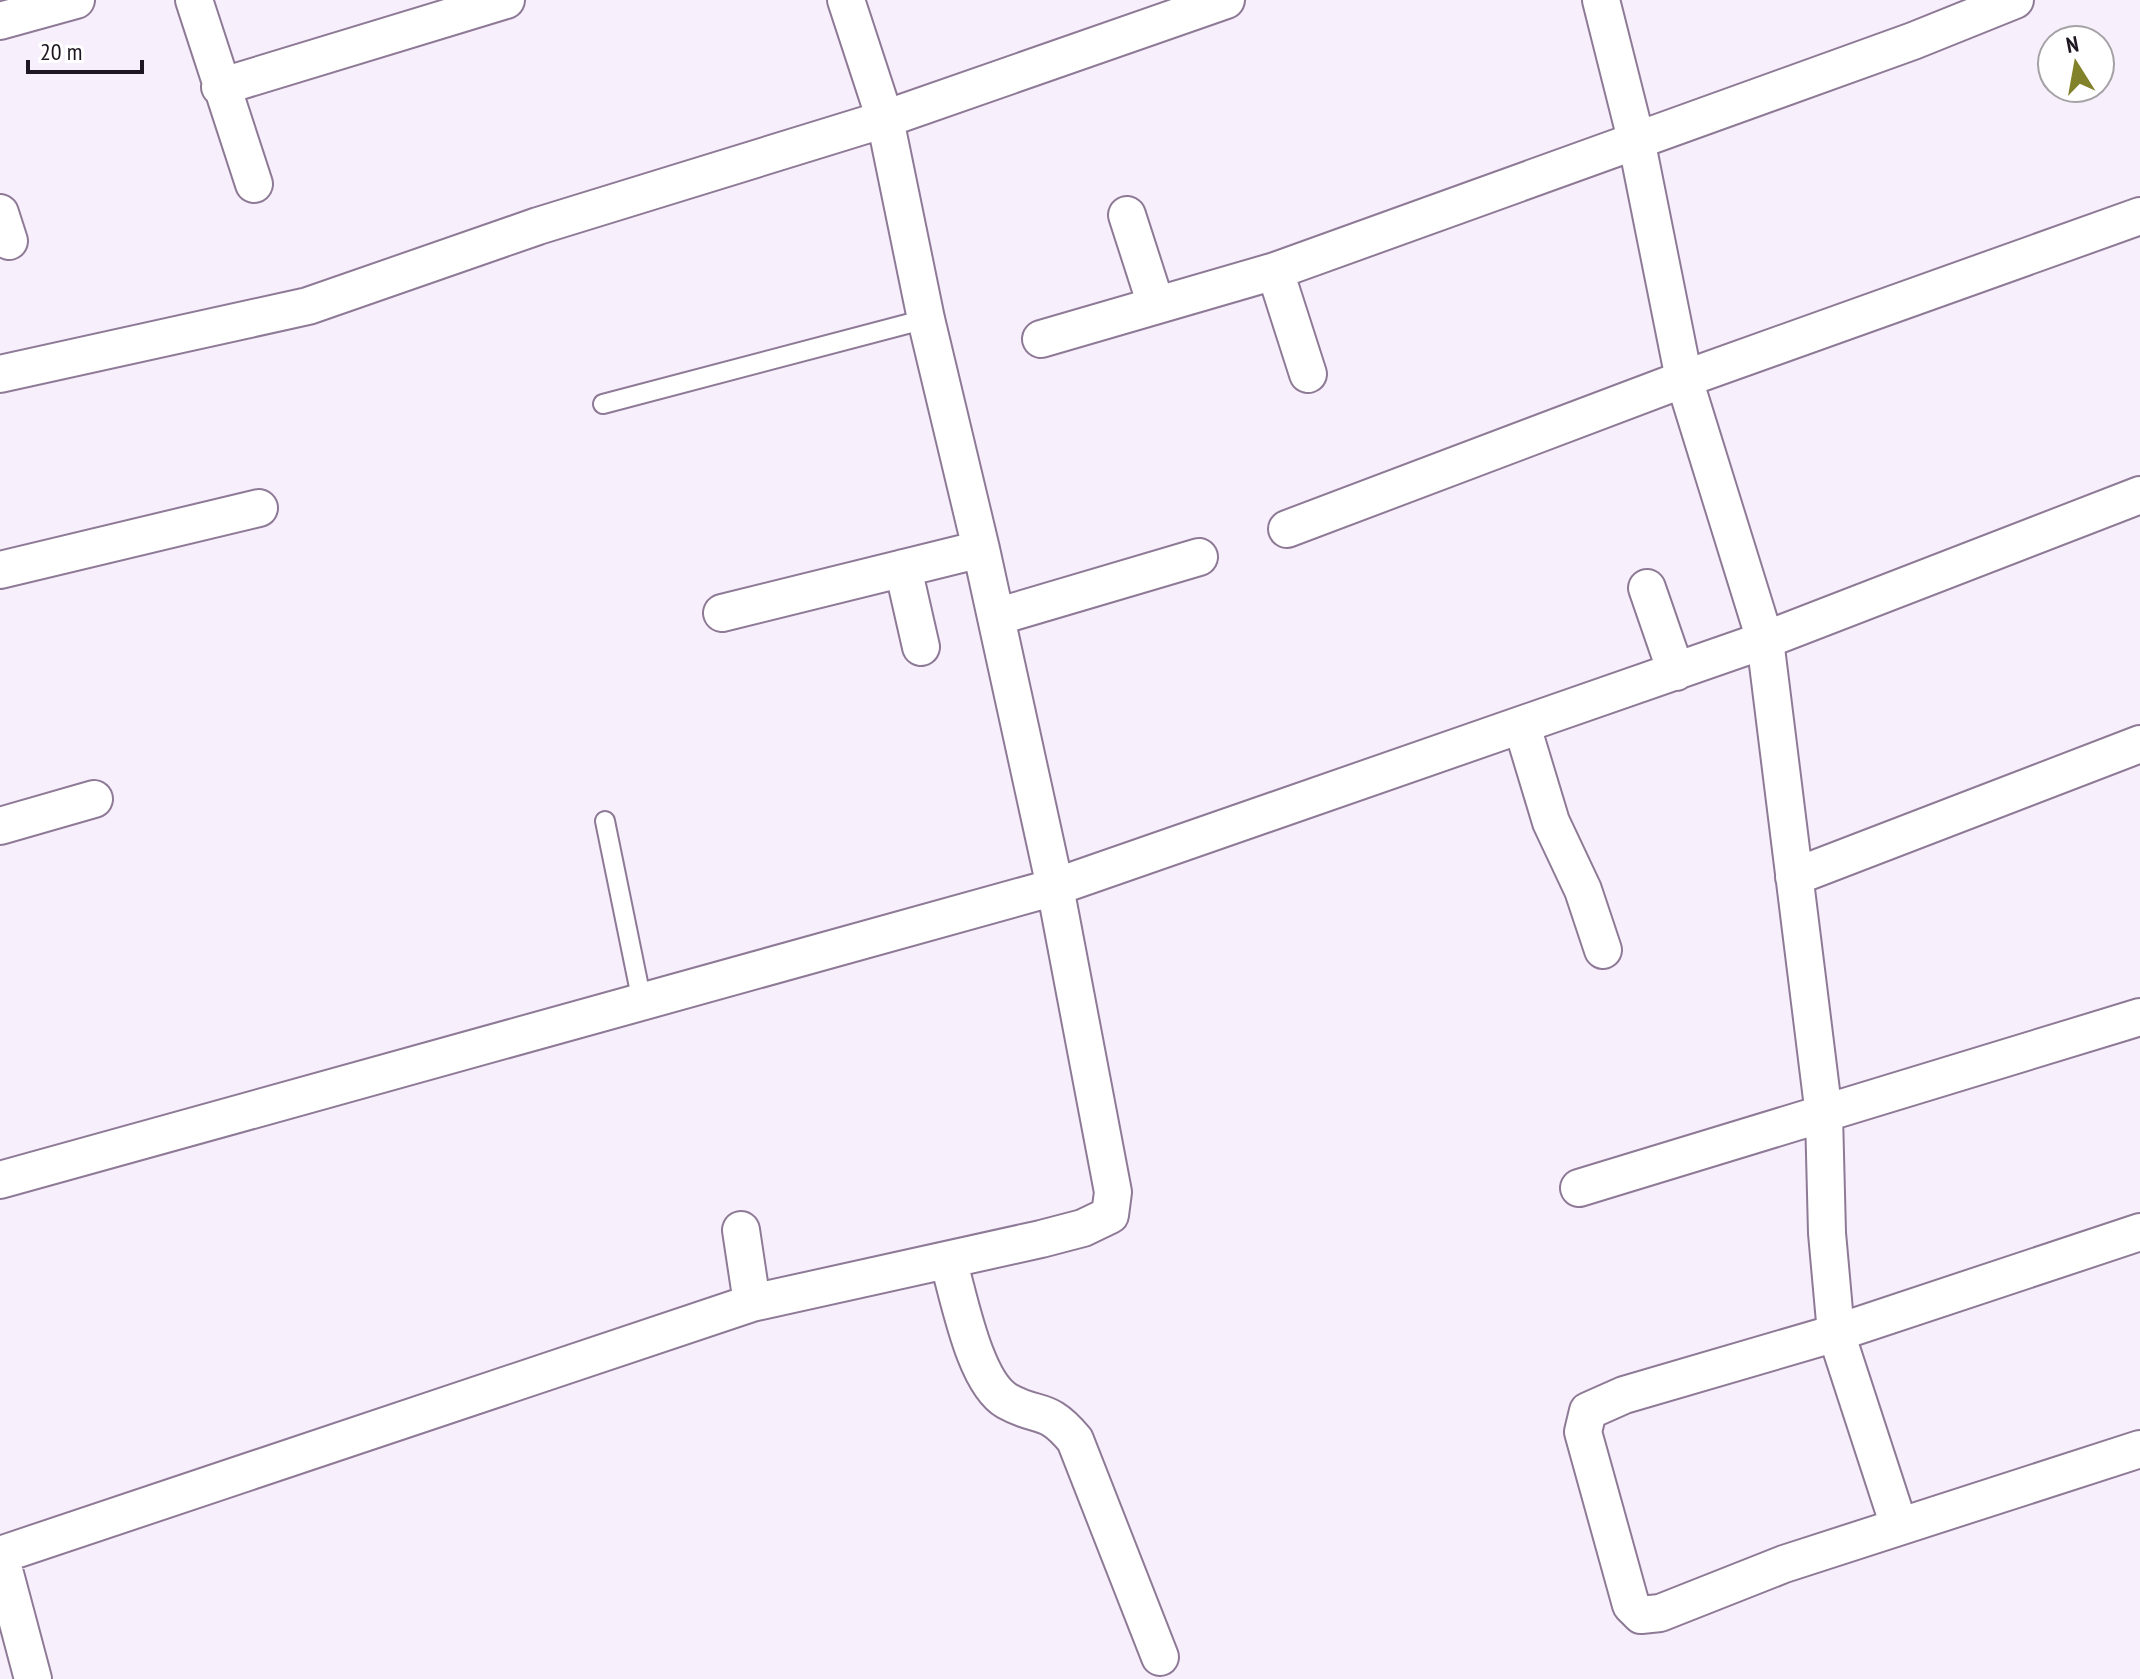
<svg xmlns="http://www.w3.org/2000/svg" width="2140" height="1679" font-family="'PT Sans Narrow',sans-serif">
	<rect width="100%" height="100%" fill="#f7effb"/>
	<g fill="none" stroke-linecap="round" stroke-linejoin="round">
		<defs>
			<path id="service" d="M603,404L926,319
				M605,821L642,1002"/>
			<path id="minor" d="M194,0L254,184
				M1601,0L1636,139L1684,379L1765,640L1824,1115L1827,1233L1836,1333L1899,1526
				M0,21L76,0
				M220,87L506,0
				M0,213L9,241
				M1127,215L1156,305
				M1275,271L1308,374
				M1041,339L1275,271L1913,41L2015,0
				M0,374L308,306L538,226L885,119L1226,0
				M1287,529L1684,379L2140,216
				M903,568L921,647
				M0,570L259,508
				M1647,588L1676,672
				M722,613L981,549
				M996,617L1199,557
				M1522,726L1551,822L1583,890L1603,950
				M0,826L94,799
				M1794,877L2140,744
				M0,1180L1055,887L1765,640L2140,495
				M1579,1188L2140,1017
				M741,1230L752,1303
				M2140,1232L1836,1333L1624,1395L1588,1411L1583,1432L1631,1605L1641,1615L1660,1613L1784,1564L2140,1449
				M948,1260C959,1296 974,1382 1007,1401C1039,1419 1046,1405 1075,1440L1160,1657
				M0,1555L752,1303L1041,1239L1083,1228L1110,1215L1113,1192L1055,887L981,549L926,319L885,119L846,0
				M0,1555L33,1679"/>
		</defs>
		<use href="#service" stroke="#8e7a96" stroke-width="22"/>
		<use href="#minor" stroke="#8e7a96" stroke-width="40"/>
		<use href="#service" stroke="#fff" stroke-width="18"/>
		<use href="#minor" stroke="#fff" stroke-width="36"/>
	</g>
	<g transform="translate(2076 64) rotate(349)"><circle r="38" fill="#ffffff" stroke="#a5a2a6" stroke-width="2"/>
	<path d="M0-6L14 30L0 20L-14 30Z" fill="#82822b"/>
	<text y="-12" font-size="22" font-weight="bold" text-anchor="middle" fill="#1e1721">N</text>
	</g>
	<path d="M28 60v12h114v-12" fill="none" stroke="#1e1721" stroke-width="4"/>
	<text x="40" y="60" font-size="24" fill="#1e1721" stroke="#ffffff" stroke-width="6" paint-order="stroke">20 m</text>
</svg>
